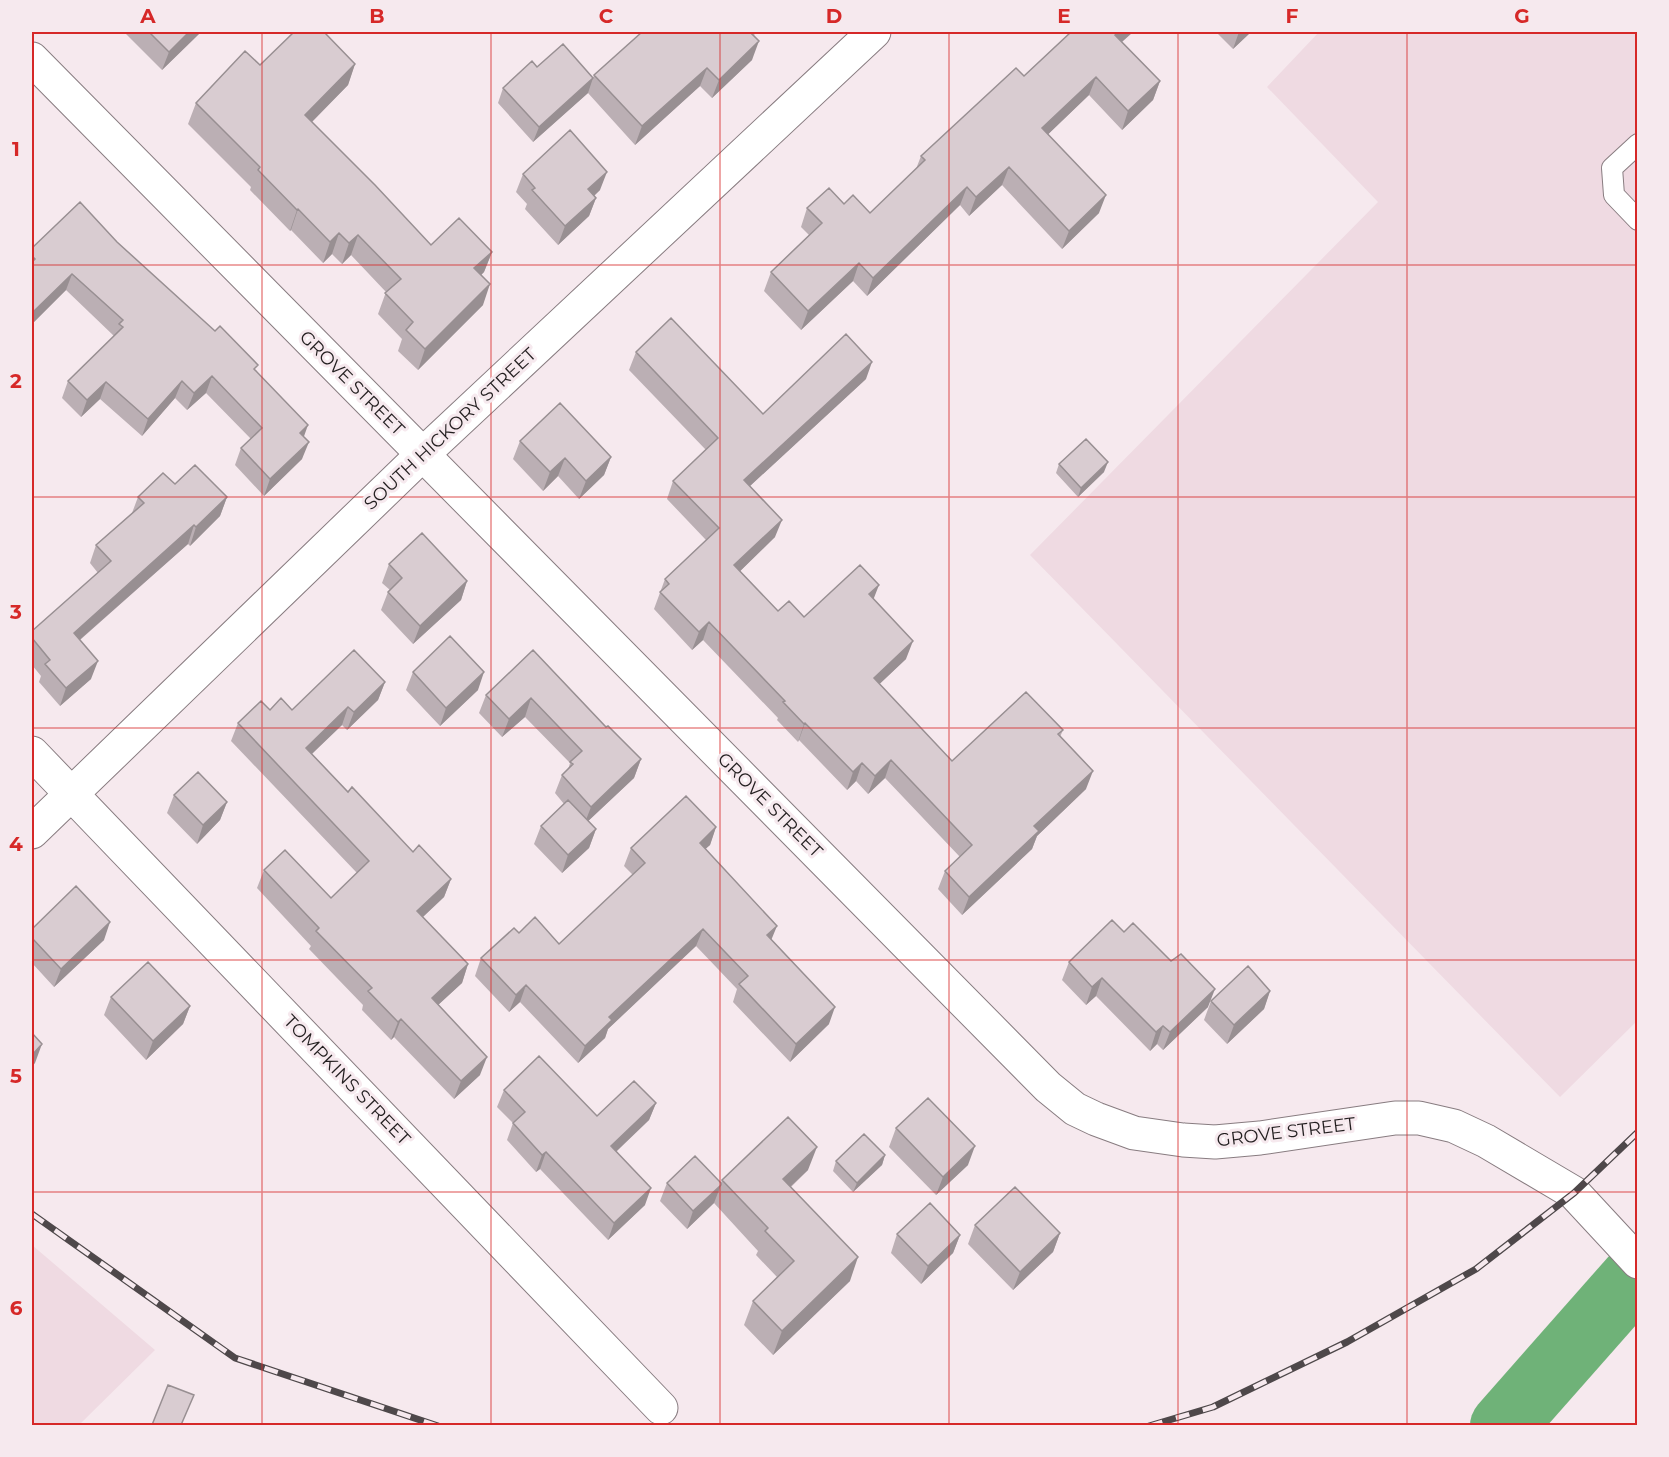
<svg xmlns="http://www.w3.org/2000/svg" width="1669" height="1457" font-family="Montserrat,sans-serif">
	<rect width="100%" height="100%" fill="#f6e9ee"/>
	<path fill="#efdae2" d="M1319,32H1637V1021L1560,1097L1030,555L1378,202L1267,87Z
		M32,1245L155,1350L79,1425H32Z"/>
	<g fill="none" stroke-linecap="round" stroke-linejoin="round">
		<path stroke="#6fb278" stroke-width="66" d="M1503,1426L1638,1273"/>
		<defs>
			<path id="lane" d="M1638,144L1612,168L1614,195L1638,220"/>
			<path id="street" d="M32,59L1048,1087L1075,1109L1096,1119L1134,1133L1183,1140L1215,1142L1260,1138L1395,1118H1419L1454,1126L1486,1141L1574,1193L1638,1262
				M32,753L661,1408"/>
			<path id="secondary" d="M32,832L423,454L874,32"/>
		</defs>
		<use href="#lane" stroke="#887c80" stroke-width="22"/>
		<use href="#street" stroke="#887c80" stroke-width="35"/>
		<use href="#secondary" stroke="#887c80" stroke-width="35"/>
		<use href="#lane" stroke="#fff" stroke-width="20"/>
		<use href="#street" stroke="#fff" stroke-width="33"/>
		<use href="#secondary" stroke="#fff" stroke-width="33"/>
		<defs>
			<path id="rail" d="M32,1214L235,1358L438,1426
				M1149,1426L1213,1407L1347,1342L1476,1269L1574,1193L1638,1132"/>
		</defs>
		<use href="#rail" stroke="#4e484a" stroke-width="7"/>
		<use href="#rail" stroke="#f6e9ee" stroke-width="4.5" stroke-dasharray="14" stroke-linecap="butt"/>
	</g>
	<path fill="#bbafb4" d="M124,32H201L162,70Z
		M755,32L754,36L752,60L712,98L700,86L635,145L588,93L533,142L498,103L503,88L593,78L594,75Z
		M1067,32H1133L1122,42L1160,81L1153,100L1122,130L1089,95L1048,134L1099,213L1062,249L1002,185L969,216L960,205L867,296L853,281L801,330L764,291L771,272L809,235L801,227L807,208L844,204L870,213L916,169L921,156L1024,76L1069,34Z
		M1216,32H1251L1233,49Z
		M355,64L348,85L312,122L431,245L492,252L484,272L481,275L483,305L418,370L398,351L402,339L378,314L386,292L351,255L342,264L332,254L323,263L291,230L290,231L250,190L251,187L188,124L196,103L260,65Z
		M523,174L600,190L594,196L596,198L589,216L558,245L525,209L527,204L516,192Z
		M117,242L256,370L304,437L302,459L264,496L235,465L241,448L251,439L206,393L187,410L175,398L142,436L100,399L81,417L62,398L68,381L114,336L66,290L32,324V248Z
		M636,352L763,414L866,379L750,486L775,537L740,571L778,611L804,617L874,599L906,659L879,684L952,761L1063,730L1060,737L1086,789L1037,836L1032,849L962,915L938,889L945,871L960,857L885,778L868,794L856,781L847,790L799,740L798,742L777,720L778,718L703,640L692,650L654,609L665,579L706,540L667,499L673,481L706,450L629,370Z
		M520,441L611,457L604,475L579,499L558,476L543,491L513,459Z
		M1059,464L1104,472L1078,497L1056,473Z
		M175,484L227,497L220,516L190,546L188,544L80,640L91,679L60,706L39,682L41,676L32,665V631L98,573L90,563L96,545L132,513L138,497Z
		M389,564L467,581L461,600L413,644L381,610L388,592L390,590L382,583Z
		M533,650L606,727L641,759L634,778L588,821L596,829L589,848L562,873L534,844L541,826L564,804L555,793L562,775L568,770L570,763L525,717L502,737L479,713L486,695Z
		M413,672L478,690L440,726L406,690Z
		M385,682L378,700L347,730L342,725L312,754L348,792L413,852L451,879L444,897L423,917L468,964L462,983L438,1005L480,1075L454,1099L394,1037L391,1040L362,1010L363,1005L309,949L311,946L257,888L264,870L331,898L357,873L231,741L238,723L270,710H292Z
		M174,795L227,802L220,820L197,844L167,813Z
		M716,827L710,845L705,849L772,940L829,1024L790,1062L733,1002L737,989L696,946L608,1029L605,1038L578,1063L520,1002L509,1012L475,976L481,958L519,933L559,944L633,875L624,866L631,848Z
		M32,929L104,940L54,987L32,963Z
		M1124,932L1208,1007L1163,1050L1157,1044L1150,1051L1096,996L1086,1005L1062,980L1069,962Z
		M1270,991L1264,1009L1227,1044L1204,1020L1211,1001Z
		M111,997L190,1006L183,1024L146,1060L104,1015Z
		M504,1090L597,1116L656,1103L649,1120L616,1152L645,1205L608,1240L540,1169L536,1172L507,1140L513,1123L497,1107Z
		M896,1128L968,1165L936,1195L889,1147Z
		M885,1155L882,1165L853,1192L833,1171L836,1161Z
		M808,1170L791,1187L850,1281L773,1355L744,1325L753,1301L777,1277L756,1255L758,1251L714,1203L687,1229L660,1201L667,1183H721L722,1180Z
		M975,1225L1060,1233L1053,1252L1013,1290L968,1244Z
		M897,1234L960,1235L953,1253L921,1284L891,1253Z"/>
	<path fill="#988f92" d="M189,32H201L162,70L169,52Z
		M1119,32H1133L1109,53L1115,35Z
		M1239,32H1251L1233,49Z
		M759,41L752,60L712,98L719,80Z
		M355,64L348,85L298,136L305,115Z
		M707,68L700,86L635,145L642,126Z
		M1096,77L1089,95L1036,146L1042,128Z
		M593,78L588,93L533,142L539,127Z
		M1160,81L1153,100L1122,130L1128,111Z
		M1009,167L1002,185L969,216L976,197Z
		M607,172L600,190L581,208L588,189Z
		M967,187L960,205L867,296L873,278Z
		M1106,195L1099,213L1062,249L1069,231Z
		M596,198L589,216L558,245L565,226Z
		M298,209L291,230L290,231L297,210Z
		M339,233L332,254L323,263L330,242Z
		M358,235L351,255L342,264L349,243Z
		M492,252L484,272L467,289L474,268Z
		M859,263L853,281L801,330L808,311Z
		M72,274L66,290L32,324V313Z
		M490,284L483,305L418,370L425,349Z
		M872,362L866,379L738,497L744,480Z
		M212,376L206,393L187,410L194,393Z
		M182,381L175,398L142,436L148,419Z
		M106,382L100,399L81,417L87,400Z
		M308,425L302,442L300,433Z
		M309,442L302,459L264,496L270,479Z
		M611,457L604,475L579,499L586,481Z
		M565,458L558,476L543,491L550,472Z
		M1108,462L1104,472L1078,497L1081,488Z
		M227,497L220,516L190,546L196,527Z
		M782,520L775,537L728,583L734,565Z
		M194,525L188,544L67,651L74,633Z
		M467,581L461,600L413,644L420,626Z
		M879,585L872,603L869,594Z
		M709,622L703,640L692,650L699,632Z
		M913,641L906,659L867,696L874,678Z
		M98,661L91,679L60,706L66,688Z
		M484,672L478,690L440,726L446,708Z
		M385,682L378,700L347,730L354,712Z
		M531,698L525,717L502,737L509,719Z
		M348,707L342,725L299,766L306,748Z
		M805,723L799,740L798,742L804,724Z
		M641,759L634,778L584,825L591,807Z
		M891,760L885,778L868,794L875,776Z
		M862,763L856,781L847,790L853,772Z
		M1093,771L1086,789L1037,836L1032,849L962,915L969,897L1034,826Z
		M227,802L220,820L197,844L203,825Z
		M716,827L710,845L693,860L700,843Z
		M596,829L589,848L562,873L568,855Z
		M451,879L444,897L410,929L417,911Z
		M110,922L104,940L54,987L61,969Z
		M777,926L770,943L767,935Z
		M703,929L696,946L608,1029L605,1038L578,1063L585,1046L609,1017Z
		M468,964L462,983L425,1017L432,998Z
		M1102,978L1096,996L1086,1005L1092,987Z
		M526,985L520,1002L509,1012L516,995Z
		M1215,989L1208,1007L1163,1050L1170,1032Z
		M1270,991L1264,1009L1227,1044L1234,1025Z
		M190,1006L183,1024L146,1060L153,1041Z
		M835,1007L829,1024L790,1062L796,1044Z
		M401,1019L394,1037L391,1040L398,1022Z
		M1163,1026L1157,1044L1150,1051L1156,1032Z
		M42,1044L35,1063L32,1067V1055Z
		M487,1057L480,1075L454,1099L461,1081Z
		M656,1103L649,1120L604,1163L611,1146Z
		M975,1146L968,1165L936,1195L943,1177Z
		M817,1147L808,1170L774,1202L783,1179Z
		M546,1152L540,1169L536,1172L542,1155Z
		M885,1155L882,1165L853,1192L857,1183Z
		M721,1185L714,1203L687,1229L693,1211Z
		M651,1188L645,1205L608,1240L614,1223Z
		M1060,1233L1053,1252L1013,1290L1020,1272Z
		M960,1235L953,1253L921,1284L928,1266Z
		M858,1257L850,1281L773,1355L782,1331Z"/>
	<path fill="#d9ccd1" stroke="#988f92" stroke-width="1.5" d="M149,32H189L169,52Z
		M294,32H324L355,64L305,115L375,185L431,245L459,218L492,252L474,268L490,284L425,349L406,330L413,322L385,293L401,279L358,235L349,243L339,233L330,242L298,209L297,210L258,170L260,167L196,103L245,51L260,65Z
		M642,32H755L752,34L759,41L719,80L707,68L642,126L594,75Z
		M1071,32H1119L1115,35L1160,81L1128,111L1096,77L1042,128L1106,195L1069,231L1009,167L976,197L967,187L873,278L859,263L808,311L771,272L822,223L807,208L829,188L844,204L853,195L870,213L925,160L921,156L1016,68L1024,76Z
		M563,44L593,78L539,127L503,88L532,61L537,67Z
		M570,130L607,172L588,189L596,198L565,226L532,190L535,188L523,174Z
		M80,202L117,242L215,331L220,326L258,365L254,369L308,425L300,433L309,442L270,479L241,448L262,428L212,376L194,393L182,381L148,419L106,382L87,400L68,381L123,327L119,324L123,320L72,274L32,313V262L35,259L32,256V248Z
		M671,318L763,414L846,334L872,362L744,480L782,520L734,565L778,611L789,601L804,617L860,565L879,585L869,594L913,641L874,678L952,761L1026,692L1063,730L1058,734L1093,771L1034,826L1039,831L969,897L945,871L972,845L891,760L875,776L862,763L853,772L805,723L804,724L783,702L785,701L709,622L699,632L660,592L669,584L665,579L719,528L673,481L718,438L636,352Z
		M560,403L611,457L586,481L565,458L550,472L520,441Z
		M1086,439L1108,462L1081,488L1059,464Z
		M195,465L227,497L196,527L194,525L74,633L98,661L66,688L45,664L50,660L32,638V631L111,561L96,545L144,503L138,497L163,473L175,484Z
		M422,533L467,581L420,626L388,592L402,578L389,564Z
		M450,636L484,672L446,708L413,672Z
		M354,650L385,682L354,712L348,707L306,748L348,792L352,787L413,852L419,845L451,879L417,911L468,964L432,998L487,1057L461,1081L401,1019L398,1022L368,991L372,988L316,931L319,928L264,870L285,850L331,898L369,861L238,723L261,701L270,710L281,698L292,710Z
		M533,650L606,727L608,726L641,759L591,807L562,775L573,764L570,762L582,751L531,698L509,719L486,695Z
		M198,772L227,802L203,825L174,795Z
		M686,796L716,827L700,843L777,926L767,935L835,1007L796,1044L739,984L748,976L703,929L609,1017L612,1020L585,1046L526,985L516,995L481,958L514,928L519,933L535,917L559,944L645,863L631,848Z
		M568,800L596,829L568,855L541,826Z
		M76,886L110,922L61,969L32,938V929Z
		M1112,920L1124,932L1133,923L1171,961L1181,954L1215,989L1170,1032L1163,1026L1156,1032L1102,978L1092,987L1069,962Z
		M148,962L190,1006L153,1041L111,997Z
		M1248,966L1270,991L1234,1025L1211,1001Z
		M32,1033L42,1044L32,1055Z
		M539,1056L597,1116L634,1081L656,1103L611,1146L651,1188L614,1223L546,1152L542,1155L513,1123L525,1112L504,1090Z
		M928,1098L975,1146L943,1177L896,1128Z
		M788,1117L817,1147L783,1179L858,1257L782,1331L753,1301L794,1261L765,1231L768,1228L722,1180Z
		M864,1134L885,1155L857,1183L836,1161Z
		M695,1156L721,1183V1185L693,1211L667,1183Z
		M1015,1187L1060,1233L1020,1272L975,1225Z
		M930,1203L960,1235L928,1266L897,1234Z
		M168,1385L194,1395L181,1425H152Z"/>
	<path fill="none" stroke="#d62828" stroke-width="1.5" stroke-opacity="0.55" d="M262,32V1426M491,32V1426M720,32V1426M949,32V1426M1178,32V1426M1407,32V1426M32,265H1638M32,497H1638M32,728H1638M32,960H1638M32,1192H1638"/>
	<g text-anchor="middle" stroke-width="6" stroke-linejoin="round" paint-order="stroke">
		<g font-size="18" fill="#221e1f" stroke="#f6e9ee">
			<text transform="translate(352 383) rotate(45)" y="6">GROVE STREET</text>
			<text transform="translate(450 429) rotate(-43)" y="6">SOUTH HICKORY STREET</text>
			<text transform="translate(770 805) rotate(45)" y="6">GROVE STREET</text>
			<text transform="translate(347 1080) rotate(46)" y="6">TOMPKINS STREET</text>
			<text transform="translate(1286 1132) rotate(-7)" y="6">GROVE STREET</text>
		</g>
	</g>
	<rect width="1669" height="1457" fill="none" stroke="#f6e9ee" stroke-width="66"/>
	<rect x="33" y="33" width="1603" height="1391" fill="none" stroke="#d62828" stroke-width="2"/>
	<g font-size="20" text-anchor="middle" font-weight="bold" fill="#d62828">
		<text x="148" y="23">A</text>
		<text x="377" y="23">B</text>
		<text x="606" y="23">C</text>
		<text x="834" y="23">D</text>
		<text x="1064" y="23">E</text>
		<text x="1292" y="23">F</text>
		<text x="1522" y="23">G</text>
		<text x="16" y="156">1</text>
		<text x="16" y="388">2</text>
		<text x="16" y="619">3</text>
		<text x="16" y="851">4</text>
		<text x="16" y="1083">5</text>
		<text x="16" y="1315">6</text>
	</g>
</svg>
